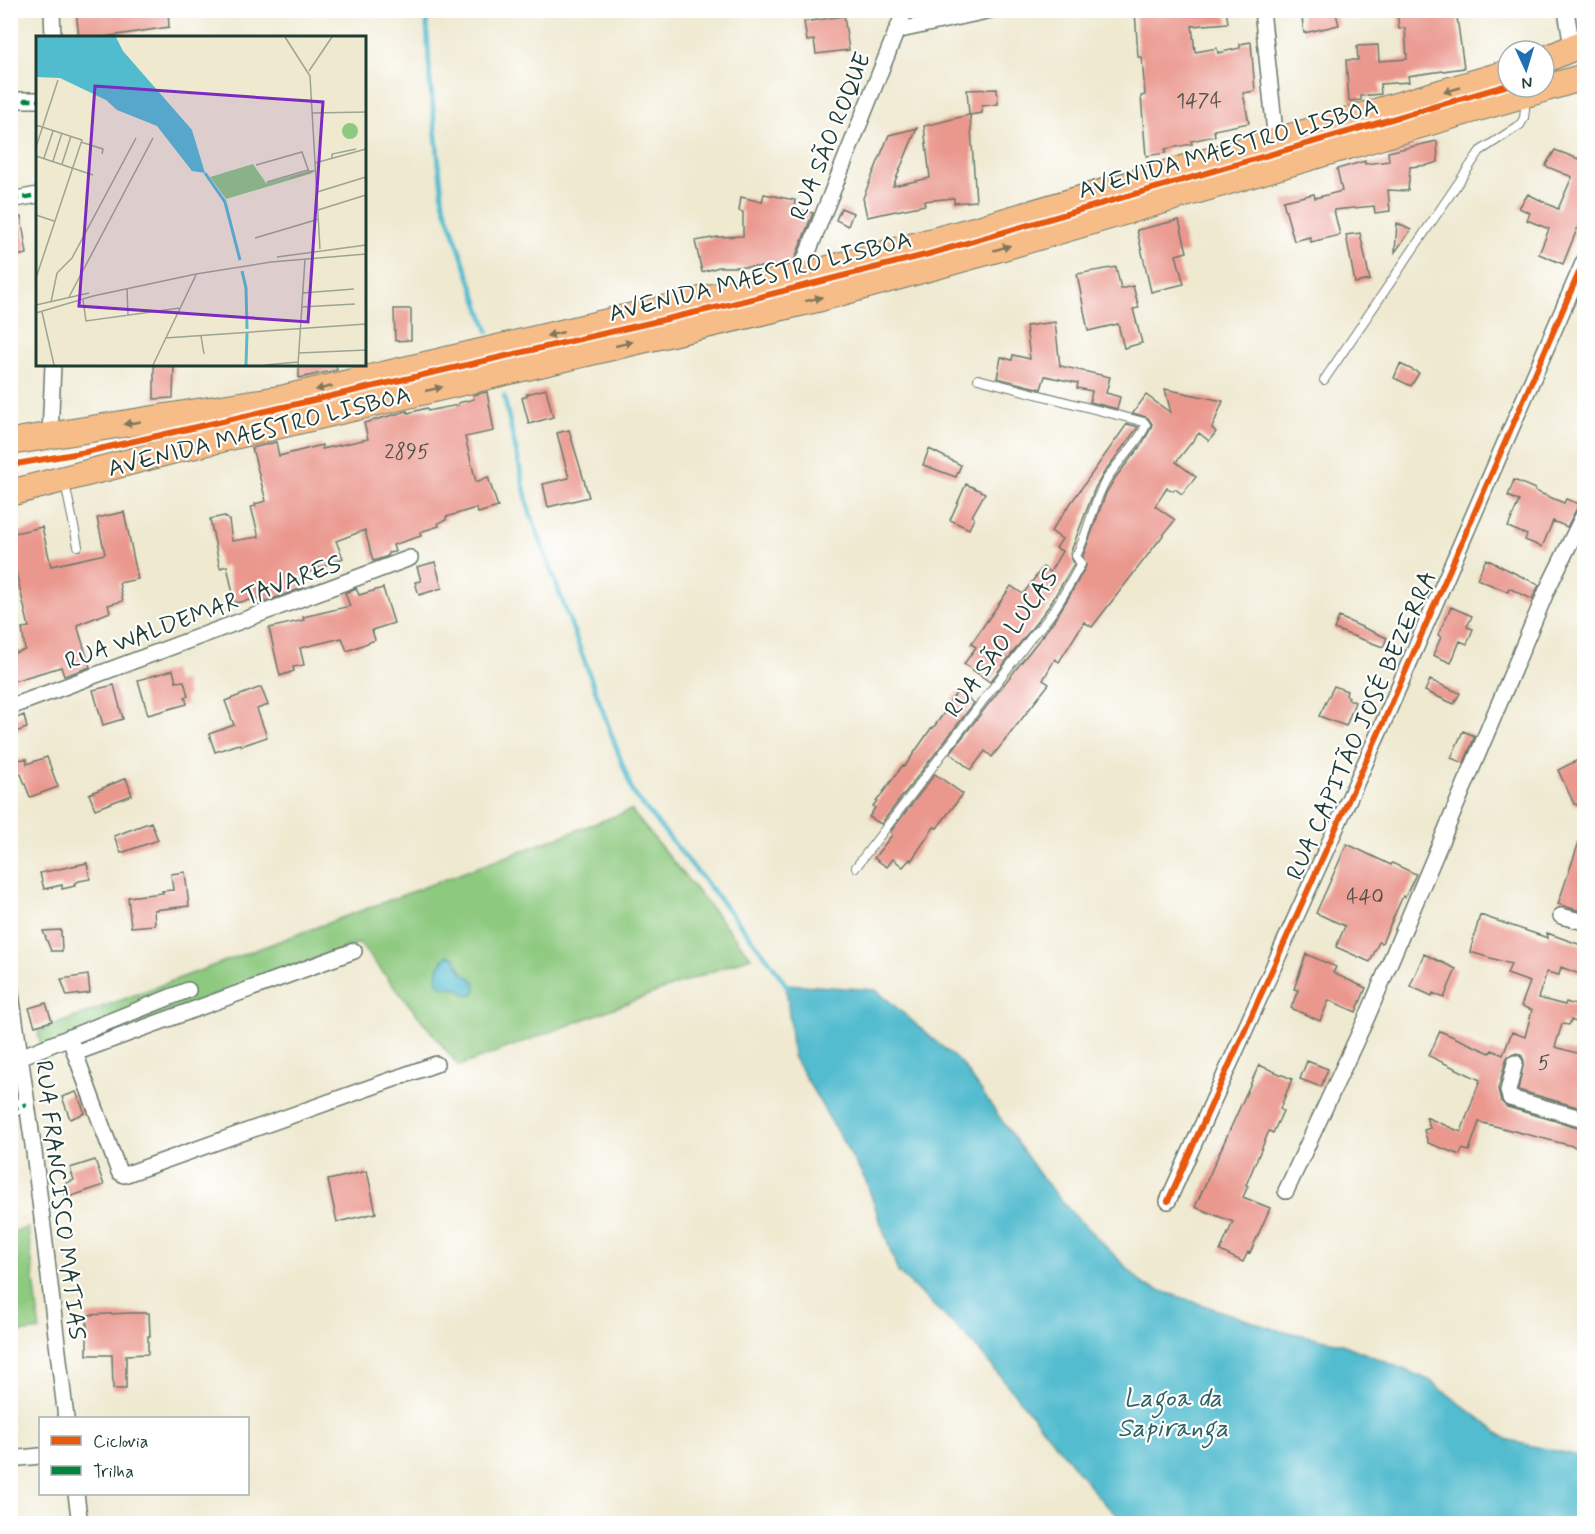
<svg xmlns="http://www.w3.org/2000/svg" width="1595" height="1534" font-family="Mynerve,sans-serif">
	<rect width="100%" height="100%" fill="#fff"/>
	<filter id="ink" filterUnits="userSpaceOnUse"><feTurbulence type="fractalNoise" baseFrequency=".0167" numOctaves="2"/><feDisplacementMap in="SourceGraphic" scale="12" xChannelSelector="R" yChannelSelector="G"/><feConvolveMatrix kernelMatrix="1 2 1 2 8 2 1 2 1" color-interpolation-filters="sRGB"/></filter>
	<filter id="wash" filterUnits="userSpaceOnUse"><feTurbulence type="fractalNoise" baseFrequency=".008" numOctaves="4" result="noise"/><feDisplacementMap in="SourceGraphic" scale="24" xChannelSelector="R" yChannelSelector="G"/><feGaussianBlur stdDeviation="1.35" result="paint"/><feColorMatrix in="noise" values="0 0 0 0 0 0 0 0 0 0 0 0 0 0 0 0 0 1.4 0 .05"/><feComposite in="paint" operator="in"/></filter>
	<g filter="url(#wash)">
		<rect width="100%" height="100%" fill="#efe9d0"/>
		<path fill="#8dc97f" stroke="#56835a" stroke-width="1.5" d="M631,810L751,957L459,1066L359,943L43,1058L38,1031Z
			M28,1228L40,1330L11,1334V1232Z"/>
		<path fill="#52bccf" stroke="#387c82" stroke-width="1.5" d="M447,955L455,957L462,972L475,981L476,990L473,994H465L458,988L444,987L437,982L438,968Z
			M786,984L876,990L962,1064L1040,1175L1071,1212L1144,1285L1274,1329L1340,1343L1429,1380L1509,1441L1584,1457V1523H1125L1102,1501L973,1343L898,1272L866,1181L793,1056Z"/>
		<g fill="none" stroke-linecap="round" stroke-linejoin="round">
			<path stroke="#52bccf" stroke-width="4.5" d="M426,10L430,80L443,202L488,331
				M504,396L529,510L633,793L769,960L789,989"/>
		</g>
		<g id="blocks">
			<path fill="#ea978d" d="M76,10H168L169,27L97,38H79Z
				M1135,10H1226L1228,23L1192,26L1195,52L1217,48L1218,53L1240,48V44L1251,42L1255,91L1243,93L1249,123L1214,130L1215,136L1191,141L1192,144L1165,149L1166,153L1146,156L1141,96L1145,95L1142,57H1138Z
				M1301,10H1335L1339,25L1304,33Z
				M1397,10H1456L1464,68L1408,76L1409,82L1380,84L1381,94L1361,96V100L1349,101L1346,60H1358L1357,46L1378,45L1379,61L1407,59L1405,28L1399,29Z
				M844,16L849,50L816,54L814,40L807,41L804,22Z
				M997,89L998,104L982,106V113L970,115L976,201L954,203V198L924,201L925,205L867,217L863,198L889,135L917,128L893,186L930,178L924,126L969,115L967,90Z
				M1437,141L1438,162L1428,165L1410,167L1408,191L1388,190L1390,211L1375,213L1374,206L1334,210L1340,235L1311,242L1310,237L1294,241L1283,201L1314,194L1315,198L1342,191L1337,169L1365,161V164L1389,161L1388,152Z
				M1584,147V212L1563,264L1539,254L1549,229L1527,220L1530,213L1519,208L1528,194L1558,209L1572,177L1545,166L1555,150L1579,159Z
				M764,194L795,200L794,209L813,213L793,263L773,267H719L702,272L695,241L718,237L743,236V212L739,211L741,197L762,202Z
				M841,208L853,213L848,226L836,220Z
				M21,217L27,254L10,257V219Z
				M1179,220L1187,252L1176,255L1184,284L1151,292L1137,230Z
				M1397,223L1411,230L1395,252Z
				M1360,233L1370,280L1355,283L1346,235Z
				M1116,267L1121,289L1133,286L1139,308L1133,309L1142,343L1124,348L1118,324L1088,331L1077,274Z
				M394,309H411V340L395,341Z
				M1055,322L1060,366L1110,377L1106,393L1120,397L1117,409L1090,402L1092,391L1077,388L1078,383L1045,376L1041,389L997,378L1001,357L1012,360L1013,355L1030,359L1026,326Z
				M154,364H174L173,398L154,399Z
				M299,364H336L337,370L299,378Z
				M1400,364L1419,373L1411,386L1394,378Z
				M546,389L553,417L529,424L522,398L527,396V394Z
				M1165,389L1223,401L1212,428L1216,432L1209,441L1199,433L1176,462L1196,477L1182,494L1175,489L1173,491L1167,488L1155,506L1175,520L1092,627L1084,622L1059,662L1055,659L1043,680L1049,684L992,757L985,751L971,770L950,753L1053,622L1070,595L1086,566L1083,556L1106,493L1115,478L1142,444L1151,428L1152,424L1148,418L1133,413L1146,395L1171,413Z
				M487,392L494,431L465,437L476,482L488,477L498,507L478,513L476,508L446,517V520L438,523L439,526L420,532L421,536L393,545L395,552L388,553V556L373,561L365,530L336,541L343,558L300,576L302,588L261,603L260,598L235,603L227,566L220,568L210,519L224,516L229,520L232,541L259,537L251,507L256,506L255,504L266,501L252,448L276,442L279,456L322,445V449L368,439L364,423L407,411L408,413L427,408L428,411L458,405V403L474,399L473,395Z
				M1127,424L1138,427L1105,471L1095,488L1070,554L1074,564L1049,606L990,682L964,664L976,647L971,644L1011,586L1023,594L1043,567L1050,572L1062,551L1056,548L1062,539L1051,531Z
				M569,430L589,497L548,507L543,484L569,478L557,433Z
				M929,449L961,465L956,477L923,465Z
				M1514,480L1535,489V491L1564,503L1566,499L1579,504L1567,527L1553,521L1542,547L1525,540L1527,535L1508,527L1519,501L1508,496Z
				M966,484L985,493L972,516L974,518L969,529L950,520Z
				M124,512L138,579L119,583L123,601L108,605L110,612L77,625L90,667L64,676L61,667L10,682V654L25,650L22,628L29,627L14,564L10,565V534L42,527L51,566L105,554L97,518Z
				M1486,559L1539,585L1532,599L1509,588L1508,592L1477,579Z
				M435,562L442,588L419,595L415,582L421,581L417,567Z
				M356,588L359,595L383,588L394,623L372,630L375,640L347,651L342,638L300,648L304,665L293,667L294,671L280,676L269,628L304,620L303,617L350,606L345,593Z
				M1451,607L1472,616L1467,627L1473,629L1467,644L1460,641L1451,663L1433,655L1441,637L1438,635Z
				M1339,617L1387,638L1383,647L1334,629Z
				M173,670L176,682L184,681L188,696L185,697L187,704L148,715L138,680Z
				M1430,680L1460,693L1454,704L1425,691Z
				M114,685L123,719L103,725L93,690Z
				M1334,686L1347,691L1346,695L1349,697L1348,699L1355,702L1346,726L1319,716Z
				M261,687L268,705L257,709L267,737L241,746L240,744L235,745L215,752L209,734L234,725L225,701Z
				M958,691L974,703L881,824L869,817L875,808L873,806L903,765L905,766L932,727L933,728L947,709L945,708Z
				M24,715L27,728L10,734V721Z
				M1463,731L1475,736L1464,763L1451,758Z
				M47,757L58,787L30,797L21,774L10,775V760L27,759V764Z
				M1584,757V807L1574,804L1558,770Z
				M935,774L963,794L937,828L934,827L911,861L910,859L903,867L893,859L887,867L874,858L892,835L891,831Z
				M126,778L132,795L95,809L89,794Z
				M151,822L158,840L121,853L114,836Z
				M1582,833H1584V906L1582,905L1580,911L1558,904Z
				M1347,844L1391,865L1392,863L1416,874L1405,897L1403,896L1382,943L1379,942L1370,962L1336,947L1345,926L1316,913Z
				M87,863L90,879L79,881L74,884L75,886L62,889V885L44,889L40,873Z
				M185,872L189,906L154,910L155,925L131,927L128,897L163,893L162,891L173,890L171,874Z
				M1480,915L1548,938L1547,933L1584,946V976L1561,967L1559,975L1547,972L1538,998L1565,1005L1566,1002L1584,1008V1025L1571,1020L1569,1025L1562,1024L1555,1047L1584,1055V1109L1518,1090L1524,1061L1522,1056L1517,1053L1508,1056L1506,1060L1498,1089L1501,1101L1507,1107L1584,1129V1149L1479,1122L1469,1151L1462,1149L1460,1155L1428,1143L1424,1130L1430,1128L1426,1117L1461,1132L1480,1080L1429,1056L1440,1031L1490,1053L1492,1050L1503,1055L1512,1032L1525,1037L1532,1010L1521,1006L1530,982L1507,974L1511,964L1470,952Z
				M61,930L62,951H51L43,931Z
				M1306,954L1336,967L1333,973L1366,988L1356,1012L1329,1000L1320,1021L1291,1008L1298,990L1294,989Z
				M1424,954L1456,969L1444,998L1433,993L1432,996L1410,986Z
				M88,975L90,993L67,996L61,979Z
				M46,1003L52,1021L35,1026L29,1008Z
				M1307,1061L1328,1069L1321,1087L1300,1079Z
				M1259,1065L1292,1079L1280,1109L1283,1111L1273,1133L1269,1131L1246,1185L1248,1186L1243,1197L1270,1208L1250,1253L1248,1252L1243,1262L1220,1251L1233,1222L1195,1207Z
				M76,1092L85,1113L70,1119L62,1097Z
				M95,1160L104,1185L66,1198L64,1184L74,1180L70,1168Z
				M367,1171L376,1213L337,1222L328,1180Z
				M130,1313H149L150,1336H148V1354L126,1355V1389H113L112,1355H87V1315Z"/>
		</g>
	</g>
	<g filter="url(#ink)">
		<use href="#blocks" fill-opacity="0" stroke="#68796b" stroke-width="1.5"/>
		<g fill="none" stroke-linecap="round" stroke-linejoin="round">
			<defs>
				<path id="service" d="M1324,380L1480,151L1520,125L1524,118L1526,99
					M65,483L78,546
					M856,867L1034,634C1054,615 1067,588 1081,564L1076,556C1089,532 1092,505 1105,482C1116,462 1137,446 1146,425L1144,422L978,379"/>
				<path id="minor" d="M52,10L53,38
					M1262,10L1276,142
					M1566,10L1572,48
					M896,31L991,10
					M10,100H38
					M10,200L38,195
					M798,277L905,10
					M50,436L53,364
					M10,707L410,558
					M1561,916L1584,922
					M10,987L34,1152L66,1418
					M69,1037L119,1172L124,1175L436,1064
					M75,1053L354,951
					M20,1057L188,990
					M1515,1063L1508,1091L1510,1098L1584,1119
					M10,1110L27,1104
					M1286,1191L1367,1017L1547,590L1584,514
					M1168,1201L1380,730L1584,261
					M10,1459L40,1456
					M76,1494L80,1524"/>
				<path id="trunk" d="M1544,60L1584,43
					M10,442L285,398L798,277L985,227L1508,73
					M10,493L187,447L821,298L990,251L1584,77"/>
			</defs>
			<use href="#service" stroke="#68796b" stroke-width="10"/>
			<use href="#minor" stroke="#68796b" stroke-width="18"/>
			<use href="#trunk" stroke="#68796b" stroke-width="28"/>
			<use href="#service" stroke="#fff" stroke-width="8"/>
			<use href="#minor" stroke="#fff" stroke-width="15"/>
			<use href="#trunk" stroke="#f7bd88" stroke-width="26"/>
			<path stroke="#00873e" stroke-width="4.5" stroke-dasharray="9 4.5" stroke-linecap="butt" d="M10,100H38
				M10,200L38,195
				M10,1110L27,1104"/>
			<defs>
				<path id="cycleway" d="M10,465L86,452L214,423L732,304L929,254L1508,85
					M1168,1201L1380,730L1584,261"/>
			</defs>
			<use href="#cycleway" stroke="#fff" stroke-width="10"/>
			<use href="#cycleway" stroke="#e8590c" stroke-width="6"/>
		</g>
		<defs><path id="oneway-solid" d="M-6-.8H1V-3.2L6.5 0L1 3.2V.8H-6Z" transform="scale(1.5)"/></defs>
		<g fill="#80775a">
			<use href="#oneway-solid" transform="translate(1452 90) rotate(164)"/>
			<use href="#oneway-solid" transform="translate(1002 248) rotate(-16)"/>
			<use href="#oneway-solid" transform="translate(814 299) rotate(-14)"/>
			<use href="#oneway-solid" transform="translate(555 334) rotate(167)"/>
			<use href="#oneway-solid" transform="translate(624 344) rotate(-13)"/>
			<use href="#oneway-solid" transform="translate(324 388) rotate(167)"/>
			<use href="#oneway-solid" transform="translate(434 389) rotate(-13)"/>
			<use href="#oneway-solid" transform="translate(132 423) rotate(171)"/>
		</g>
	</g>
	<g text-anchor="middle" stroke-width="4.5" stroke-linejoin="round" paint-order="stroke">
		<g font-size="21" fill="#52544a">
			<text x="1199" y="107">1474</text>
			<text x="407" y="458">2895</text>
			<text x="1365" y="903">440</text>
			<text x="1544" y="1069">5</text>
		</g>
		<g font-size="24" fill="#1f3d34" stroke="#fff">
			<text transform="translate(830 136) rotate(-68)" y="8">RUA SÃO ROQUE</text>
			<text transform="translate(1228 148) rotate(-16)" y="8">AVENIDA MAESTRO LISBOA</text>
			<text transform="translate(760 276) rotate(-14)" y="8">AVENIDA MAESTRO LISBOA</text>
			<text transform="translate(259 431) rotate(-14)" y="8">AVENIDA MAESTRO LISBOA</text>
			<text transform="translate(203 612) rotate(-20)" y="8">RUA WALDEMAR TAVARES</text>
			<text transform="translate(1001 643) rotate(-54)" y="8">RUA SÃO LUCAS</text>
			<text transform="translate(1361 725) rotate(-66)" y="8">RUA CAPITÃO JOSÉ BEZERRA</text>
			<text transform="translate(61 1200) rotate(83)" y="8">RUA FRANCISCO MATIAS</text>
		</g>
		<g font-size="26" font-style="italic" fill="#2e6362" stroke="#fff">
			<text x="1173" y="1406">Lagoa da<tspan x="1173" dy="30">Sapiranga</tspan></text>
		</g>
	</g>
	<g transform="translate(36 36)">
		<rect width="330" height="330" fill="#efe9d0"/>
		<path d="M306 95a8 8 0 1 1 16 0a8 8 0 1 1-16 0ZM217,128L230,147L276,134L277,137L190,163L174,141Z" fill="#8dc97f"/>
		<path d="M0,1H80L87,15L156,94L169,137L156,135L121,90L81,74L70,64L24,42L0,41Z" fill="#52bccf"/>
		<path fill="none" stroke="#52bccf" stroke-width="3" d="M169,137L189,166L204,224M206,235L210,252L211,293M210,329L211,297"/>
		<path fill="none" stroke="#9ca492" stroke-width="1.5" d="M249,1L274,40L284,213M273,35L296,1M276,77L330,76M0,89L46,104L0,242M45,106L67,113L66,118M0,111L22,44M0,120L57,139M8,122L17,95M296,123V118L320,113M17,125L26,97M279,127L330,113M26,128L35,100M220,129L266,116L273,136M255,142L280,134M231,146L272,134M281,156L330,141M282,174L330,159M0,179L18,185M219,202L283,183M241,221L330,209M91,253L92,280M266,257L318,253M33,261L117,102M47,264L50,285L144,272M15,266L21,237L36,222L100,102M0,269L53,257M265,271L319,268M6,276L18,329M0,277L57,260L160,238L235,226L330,218M165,300L168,318M129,302L330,288M263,317L330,314M117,329L160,239M229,329L262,326M262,329L269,223"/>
		<path fill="#7b2cbf" fill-opacity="0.15" stroke="#7b2cbf" stroke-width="3" d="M59,50L287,66L272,286L43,270Z"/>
		<rect width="330" height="330" fill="none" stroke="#1f3d34" stroke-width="3"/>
	</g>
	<rect width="1595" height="1534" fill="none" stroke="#fff" stroke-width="36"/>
	<rect x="39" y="1417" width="210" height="78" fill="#ffffff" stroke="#a5b1ae" stroke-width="1.5"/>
	<rect x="51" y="1436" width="30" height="9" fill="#e8590c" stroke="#a5b1ae" stroke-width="1.5"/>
	<text x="93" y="1447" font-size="18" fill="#1f3d34">Ciclovia</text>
	<rect x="51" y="1466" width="30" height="9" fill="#00873e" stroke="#a5b1ae" stroke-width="1.5"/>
	<text x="93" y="1477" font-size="18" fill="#1f3d34">Trilha</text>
	<g transform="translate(1526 69) rotate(176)"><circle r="28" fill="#ffffff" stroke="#a5b1ae" stroke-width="1.5"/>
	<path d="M0-4.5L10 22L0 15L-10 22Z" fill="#1f6fb2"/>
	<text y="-9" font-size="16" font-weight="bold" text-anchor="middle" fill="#1f3d34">N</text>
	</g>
</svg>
